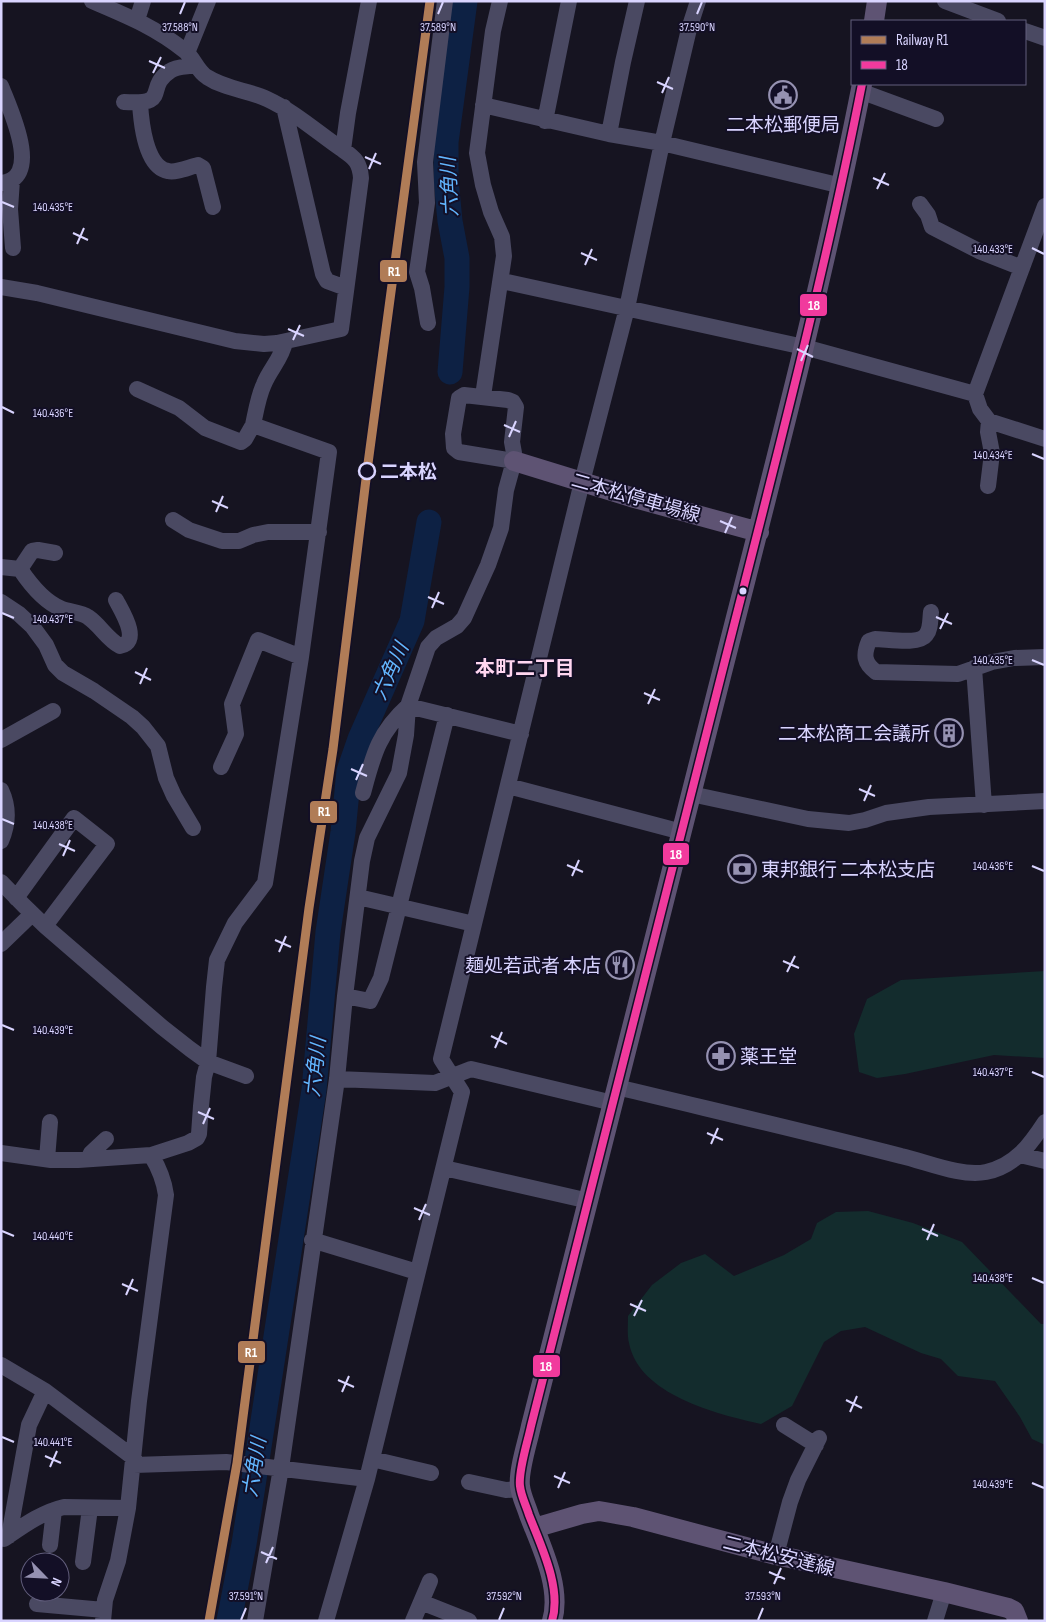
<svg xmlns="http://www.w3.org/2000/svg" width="1046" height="1622" font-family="'Sofia Sans Condensed','Noto Sans JP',sans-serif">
	<rect width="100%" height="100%" fill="#161421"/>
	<path fill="#132c2d" d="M1045,971V1058L994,1055L905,1074L877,1078L859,1072L854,1034L867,999L901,980Z
		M868,1211L913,1223L962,1242L1041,1324H1045V1445L1032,1439L1020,1417L995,1381L958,1376L941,1359L921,1353L865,1327L841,1331L824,1342L792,1406L761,1424C717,1414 639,1395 629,1343C627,1335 628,1325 628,1316L652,1285L681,1263L705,1254L734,1276L784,1255L811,1239L817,1223L836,1212Z"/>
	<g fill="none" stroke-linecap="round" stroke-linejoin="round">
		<path stroke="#0d2144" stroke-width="25" d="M450,372L457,287V258L450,221L446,180V142L465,1
			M229,1621L244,1544L314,1090L328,932L343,832L349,771L360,739L412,621L429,522"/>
		<path stroke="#4a4962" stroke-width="16" d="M92,1C127,16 155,27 185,51C194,58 197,71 207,77C225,89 248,90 267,99C295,112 318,133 343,150
			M945,1L998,21
			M137,20L143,1
			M1025,31L1045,38
			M187,53L208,1
			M1,86C9,107 44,179 1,183
			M860,91L936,119
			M124,102C172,105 144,88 170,71C177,66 188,67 196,65
			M140,103C141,120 145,167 168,171C176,173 189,167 198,165L203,168L213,207
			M483,105L609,134L662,143L842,186
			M284,107L323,274L327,281L346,288
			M545,121L569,1
			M609,134L623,62L637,1
			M12,180L10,209L13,248
			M920,204L928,215L932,227L979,251L1022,268
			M502,281L804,347L975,394L1045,206
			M1,287L37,293L235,341L264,344L277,343L341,329L361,178C360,163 355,158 343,150L348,113L369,1
			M428,323L422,288L417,272L427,203L425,162L445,1
			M137,389L179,408L205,428L241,442L245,439L253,425
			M975,394L980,409L989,421L988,432L992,453L988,486
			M483,396L504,256L502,237L491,212L483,185L477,153L493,31L500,1
			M989,421L1045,439
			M173,520L189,530L222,541H239L253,535L268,532H319
			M1,567L20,569C30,584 44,602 62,609C70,612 81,612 88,617C100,625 107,639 120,646C142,642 121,610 116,600
			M20,569L32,551L38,550L55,553
			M1,602L19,614L32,626L46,645L55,665L63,673L94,691L132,717L143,727L158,746L166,778L174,796L193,828
			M931,612C930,619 931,629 926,635C919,645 887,639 875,639L869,641C863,655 864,663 876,672L958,674L992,662L1014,658L1045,657
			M974,668L984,805
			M1,740L53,711
			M221,767L236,734L232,704L258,640L301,657
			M508,786L682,832
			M1,790C9,807 8,825 1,841
			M363,793C373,756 378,733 408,706L521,734
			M691,794L808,819L849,823L865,820L886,813L929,807L1045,801
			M1,882C15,897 30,912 45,926L107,844L74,818L16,898
			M358,897L474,924
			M45,926L162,1027L190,1049L208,1062L246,1076
			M1,944L32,914
			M345,996L370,1001L381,978L447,715
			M337,1079L435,1083L471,1069L613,1103
			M617,1087C712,1110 807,1132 901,1156C927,1162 961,1177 986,1172C1015,1166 1030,1145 1045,1122
			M1,1153L51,1160H78L151,1155L188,1143L197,1138L199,1134L201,1106L204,1077L208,1062L214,987L217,960L235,923L265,883L301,657L329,452L253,425C256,411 258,397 264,384C270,369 282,358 285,342
			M1020,1155L1045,1161
			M47,1159L50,1122
			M88,1159L91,1153L106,1139
			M444,1168L589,1201
			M312,1240L417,1272
			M1,1365L45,1391L134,1458
			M784,1425L816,1445
			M372,1459L431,1473
			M134,1465L226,1462L367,1479
			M469,1482L506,1490L520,1489
			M9,1536L29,1425L45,1391
			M4,1539C23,1526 42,1512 64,1507L128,1508
			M50,1545L54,1510
			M776,1555L790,1502L798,1480L819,1438
			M83,1562L90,1508
			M421,1602L469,1621
			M37,1604L104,1610
			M103,1621L105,1600L118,1561L128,1508L139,1401L166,1195C164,1180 159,1168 151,1155
			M255,1621L281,1468L337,1079L345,996L362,861L367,838L399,773L406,735L408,706L428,647L436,638L457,626L464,618L488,565L501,528L506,490L514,461V453L512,442L516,407L513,402L508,400L464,395L459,398L453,434L454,448L459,452L514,461
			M326,1621L367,1479L462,1092L441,1059L582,482L627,308L662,143L689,29L698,1
			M413,1621L430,1581
			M935,1621L944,1592"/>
		<path stroke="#5e5373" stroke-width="20" d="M874,21L877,1
			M514,461L631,497L759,532
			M534,1528L582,1514L599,1511L605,1512L633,1517L776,1555L944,1592L1008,1608L1014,1611L1018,1621
			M552,1621C562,1588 541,1546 529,1515C526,1505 521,1496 520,1486C518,1471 528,1441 531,1426C594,1181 655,936 717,692C768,490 822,288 862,84"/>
		<defs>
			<path id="bus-1" d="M552,1621C562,1588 541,1546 529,1515C526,1505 521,1496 520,1486C518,1471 528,1441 531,1426C594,1181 655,936 717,692C768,490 822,288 862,84"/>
		</defs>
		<use href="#bus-1" stroke="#130f26" stroke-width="11"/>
		<use href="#bus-1" stroke="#f13a9d" stroke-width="8"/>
		<defs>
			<path id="rail-1" d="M209,1621L237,1463L309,908L333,749L367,471L430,1"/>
		</defs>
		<use href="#rail-1" stroke="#130f26" stroke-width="12"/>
		<use href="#rail-1" stroke="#b07c57" stroke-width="9"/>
	</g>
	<path fill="none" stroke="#d9d4ff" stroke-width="2" d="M180,14L185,2M438,14L443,2M697,14L702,2M149,61L165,68M153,73L161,57M657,82L673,89M662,93L669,77M365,157L381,164M369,169L376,153M873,178L889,185M877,189L885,173M2,202L14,207M73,233L88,240M77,244L84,228M1032,248L1044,254M581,253L597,260M585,265L592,249M288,329L304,336M293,340L300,325M797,349L813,357M801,361L808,345M2,407L14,413M504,425L520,432M509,437L516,421M1032,454L1044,459M212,501L228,508M216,512L223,496M720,521L736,528M725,533L732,517M428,597L444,604M432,608L439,592M2,613L14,618M936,617L952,624M940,629L948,613M1032,660L1044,665M135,672L151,680M140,684L147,668M644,693L660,700M648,704L655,689M351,769L367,776M356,780L363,764M859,789L875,796M864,801L871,785M2,819L14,824M59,844L75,851M63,856L70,840M567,865L583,872M1032,866L1044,871M572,876L579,860M275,940L291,947M279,952L286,936M783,961L799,968M787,972L795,956M2,1025L14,1030M491,1036L507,1044M495,1048L502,1032M1032,1072L1044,1077M198,1112L214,1119M203,1124L210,1108M707,1133L723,1140M711,1144L718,1128M414,1208L430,1215M419,1220L426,1204M922,1229L938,1236M2,1231L14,1236M927,1240L934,1224M1032,1278L1044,1283M122,1284L138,1291M126,1295L133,1279M630,1304L646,1311M634,1316L642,1300M338,1380L354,1387M342,1392L349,1376M846,1400L862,1408M850,1412L857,1396M2,1437L14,1442M45,1456L61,1463M50,1467L57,1451M554,1476L570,1483M1032,1483L1044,1488M558,1488L565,1472M261,1552L277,1559M266,1563L273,1547M769,1572L785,1579M774,1584L781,1568M241,1620L246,1608M499,1620L504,1608M758,1620L763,1608"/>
	<defs>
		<symbol id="civic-ring" viewBox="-11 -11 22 22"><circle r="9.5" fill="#130f26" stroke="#9591b1" stroke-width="1.5"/><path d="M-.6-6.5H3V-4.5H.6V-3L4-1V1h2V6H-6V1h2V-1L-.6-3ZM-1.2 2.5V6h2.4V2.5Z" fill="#9591b1"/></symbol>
		<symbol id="building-ring" viewBox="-11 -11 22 22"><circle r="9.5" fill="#130f26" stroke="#9591b1" stroke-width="1.5"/><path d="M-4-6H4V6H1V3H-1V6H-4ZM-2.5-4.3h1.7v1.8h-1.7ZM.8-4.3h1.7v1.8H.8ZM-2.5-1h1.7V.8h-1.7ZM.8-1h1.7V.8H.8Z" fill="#9591b1"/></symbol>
		<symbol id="bank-ring" viewBox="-11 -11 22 22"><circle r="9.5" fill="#130f26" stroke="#9591b1" stroke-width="1.5"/><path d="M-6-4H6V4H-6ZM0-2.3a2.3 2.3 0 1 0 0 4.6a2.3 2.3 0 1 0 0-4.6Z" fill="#9591b1"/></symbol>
		<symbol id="restaurant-ring" viewBox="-11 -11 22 22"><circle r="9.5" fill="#130f26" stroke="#9591b1" stroke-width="1.5"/><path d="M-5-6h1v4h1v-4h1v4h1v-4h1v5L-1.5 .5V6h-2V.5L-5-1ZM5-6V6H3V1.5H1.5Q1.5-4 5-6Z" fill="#9591b1"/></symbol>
		<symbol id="pharmacy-ring" viewBox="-11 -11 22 22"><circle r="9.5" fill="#130f26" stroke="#9591b1" stroke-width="1.5"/><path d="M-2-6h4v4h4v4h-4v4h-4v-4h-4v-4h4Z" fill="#9591b1"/></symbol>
	</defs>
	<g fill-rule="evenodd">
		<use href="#civic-ring" x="767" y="79" width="32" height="32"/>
		<use href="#building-ring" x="933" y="717" width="32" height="32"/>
		<use href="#bank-ring" x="726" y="853" width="32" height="32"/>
		<use href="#restaurant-ring" x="604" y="949" width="32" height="32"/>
		<use href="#pharmacy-ring" x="705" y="1040" width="32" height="32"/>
	</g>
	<circle fill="#130f26" stroke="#d9d4ff" stroke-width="2.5" cx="367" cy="471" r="8"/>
	<circle fill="#d9d4ff" stroke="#130f26" stroke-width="2" cx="743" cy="591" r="4.5"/>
	<g text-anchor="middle" stroke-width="4" stroke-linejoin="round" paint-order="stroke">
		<g font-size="19" fill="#d9d4ff" stroke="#130f26" text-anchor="end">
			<text x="783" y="131" text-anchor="middle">二本松郵便局</text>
			<text x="930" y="740">二本松商工会議所</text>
			<text x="761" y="876" text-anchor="start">東邦銀行 二本松支店</text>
			<text x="601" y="972">麺処若武者 本店</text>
			<text x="740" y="1063" text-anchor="start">薬王堂</text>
		</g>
		<g font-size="19" font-weight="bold" fill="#d9d4ff" stroke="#130f26" text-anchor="start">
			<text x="380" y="478">二本松</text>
		</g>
		<g font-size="19" fill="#d9d4ff" stroke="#130f26">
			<text transform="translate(636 497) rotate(16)" y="7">二本松停車場線</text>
			<text transform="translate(779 1555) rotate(14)" y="7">二本松安達線</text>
		</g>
		<g font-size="20" font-style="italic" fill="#62b6ff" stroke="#130f26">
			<text transform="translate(449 187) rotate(-93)" y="7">六角川</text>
			<text transform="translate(390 671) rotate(-66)" y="7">六角川</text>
			<text transform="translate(315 1067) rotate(-84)" y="7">六角川</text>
			<text transform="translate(254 1467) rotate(-81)" y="7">六角川</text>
		</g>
		<g font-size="20" font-weight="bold" fill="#ffd6f0" stroke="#130f26">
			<text x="525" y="675">本町二丁目</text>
		</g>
	</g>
	<g font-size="12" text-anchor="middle" fill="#d9d4ff" stroke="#130f26" stroke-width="4" stroke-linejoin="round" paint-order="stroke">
		<text x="180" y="31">37.588°N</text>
		<text x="438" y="31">37.589°N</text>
		<text x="697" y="31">37.590°N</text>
		<text x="53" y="211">140.435°E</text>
		<text x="993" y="253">140.433°E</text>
		<text x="53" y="417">140.436°E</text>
		<text x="993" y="459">140.434°E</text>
		<text x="53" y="623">140.437°E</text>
		<text x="993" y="664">140.435°E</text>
		<text x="53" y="829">140.438°E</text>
		<text x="993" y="870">140.436°E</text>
		<text x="53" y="1034">140.439°E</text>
		<text x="993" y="1076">140.437°E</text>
		<text x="53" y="1240">140.440°E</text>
		<text x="993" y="1282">140.438°E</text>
		<text x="53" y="1446">140.441°E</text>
		<text x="993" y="1488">140.439°E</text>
		<text x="246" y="1600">37.591°N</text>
		<text x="504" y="1600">37.592°N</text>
		<text x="763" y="1600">37.593°N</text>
	</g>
	<g stroke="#130f26" stroke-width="2">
		<rect x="379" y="259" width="29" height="24" rx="5" fill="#b07c57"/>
		<rect x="799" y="293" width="29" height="24" rx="5" fill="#f13a9d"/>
		<rect x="309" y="800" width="29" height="24" rx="5" fill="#b07c57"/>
		<rect x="662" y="842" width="28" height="24" rx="5" fill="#f13a9d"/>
		<rect x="237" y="1340" width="29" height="24" rx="5" fill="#b07c57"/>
		<rect x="532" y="1354" width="29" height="24" rx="5" fill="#f13a9d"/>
	</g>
	<g font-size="14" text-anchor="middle" font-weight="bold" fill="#fff">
		<text x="394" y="276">R1</text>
		<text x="814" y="310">18</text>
		<text x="324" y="816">R1</text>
		<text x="676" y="859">18</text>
		<text x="251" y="1357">R1</text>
		<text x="546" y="1371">18</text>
	</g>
	<rect width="1046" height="1622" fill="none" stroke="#d9d4ff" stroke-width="5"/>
	<rect x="851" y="20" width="175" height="65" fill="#130f26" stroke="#625e7d"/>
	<rect x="861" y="36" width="25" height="8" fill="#b07c57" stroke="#625e7d"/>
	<text x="896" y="45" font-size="15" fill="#d9d4ff">Railway R1</text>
	<rect x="861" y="61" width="25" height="8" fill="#f13a9d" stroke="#625e7d"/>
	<text x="896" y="70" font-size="15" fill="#d9d4ff">18</text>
	<g transform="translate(45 1577) rotate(114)"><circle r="24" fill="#130f26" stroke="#625e7d"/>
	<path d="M0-4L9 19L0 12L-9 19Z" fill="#9591b1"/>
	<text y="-8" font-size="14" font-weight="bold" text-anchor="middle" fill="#d9d4ff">N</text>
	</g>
</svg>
